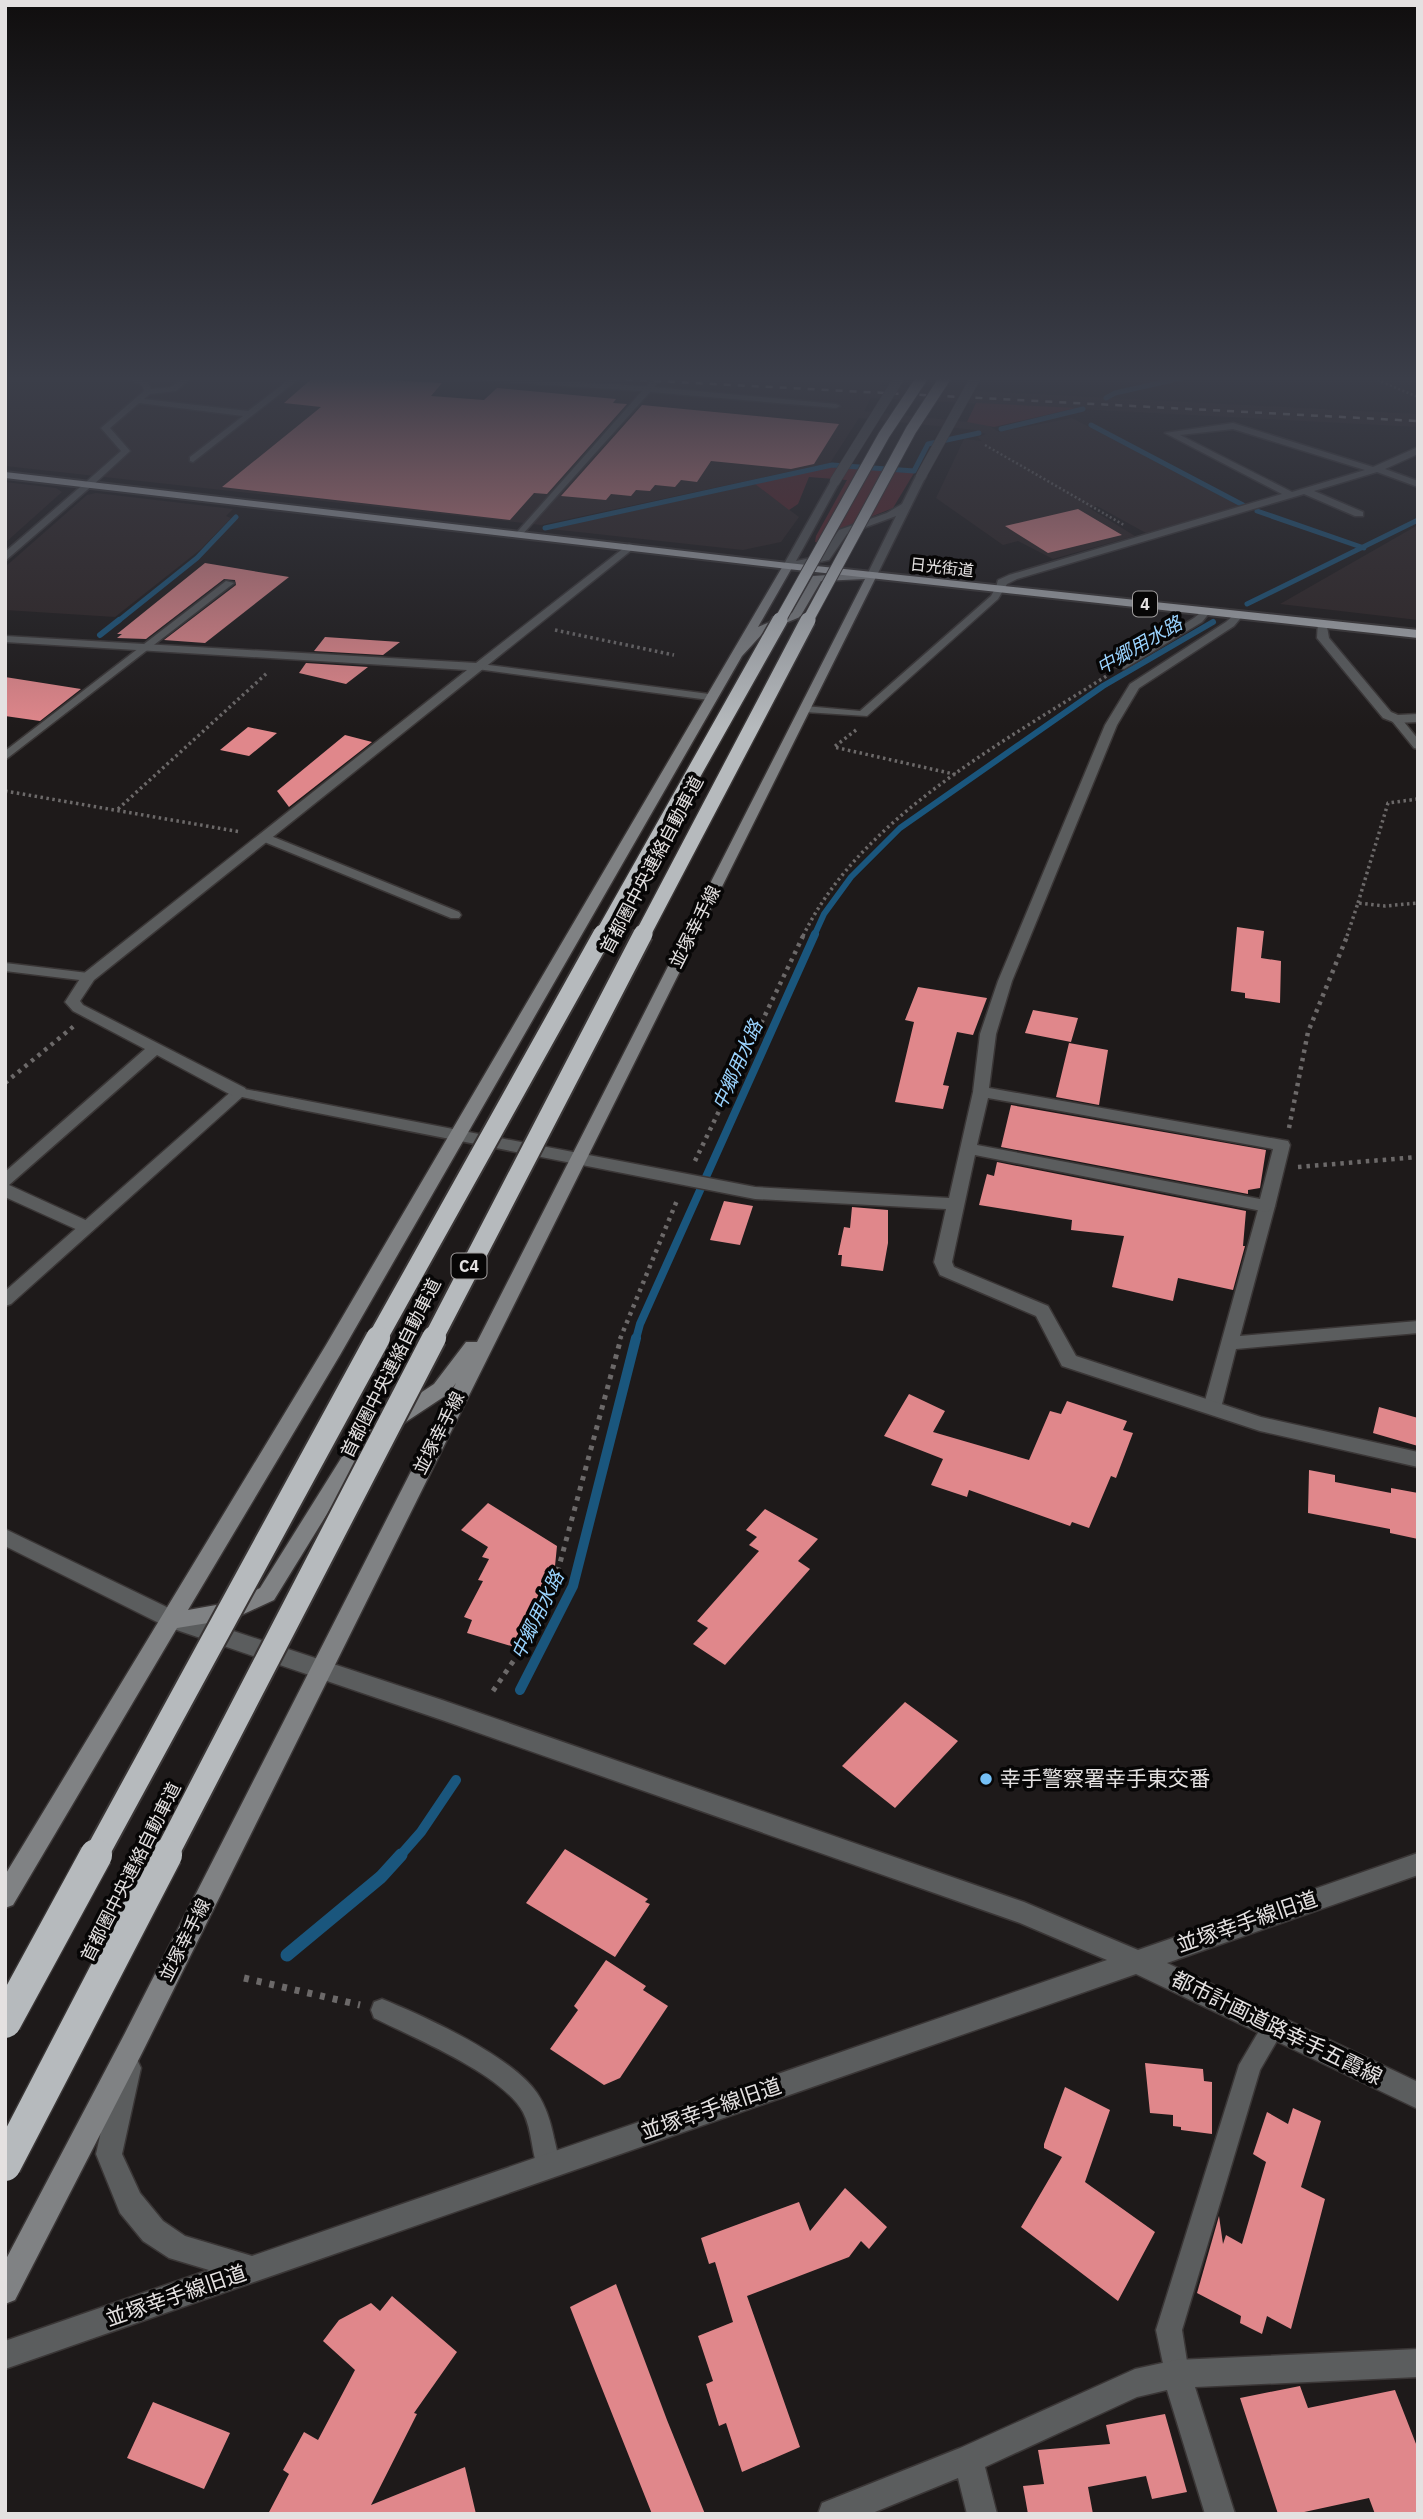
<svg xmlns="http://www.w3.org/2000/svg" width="1423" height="2519" font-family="'IBM Plex Sans','Noto Sans JP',sans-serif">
	<rect width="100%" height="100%" fill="#1e1a1a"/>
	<path fill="#2e2424" d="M119,375H887L880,386L1418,414V427L871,398L864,411L986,424L999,432L1072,418L1240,506L1146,533L1097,506L1089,508L1135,536L1053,559L1018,541L1003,545L936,498L964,439L982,441L978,437L986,434L975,430L859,418L830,463L541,525L5,466V377L77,379Z
		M5,482L56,488L62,492L5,543Z
		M755,484L799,517L781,542L743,550L551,529Z
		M96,493L233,509L226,516L231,518L201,549L115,617L5,610V567L87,495Z
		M1418,525V620L1280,604Z"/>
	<path fill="#5f2329" d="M976,403L1076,408L994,427L967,422Z
		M830,467L914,473L893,508L838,530L830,543L815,542L816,536L847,480L809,477L798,504L789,510L755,484Z"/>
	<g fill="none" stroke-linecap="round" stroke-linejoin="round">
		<path stroke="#1a567d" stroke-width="5" d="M1106,398L1115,393L1195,375
			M1091,425L1243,505
			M1001,429L1083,409
			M1257,511L1364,548
			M545,528L832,465L914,471L928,444L979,433
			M1247,604L1418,520
			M117,622L197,558L236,517"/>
		<path stroke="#1a567d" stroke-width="6" d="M100,635L119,620
			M814,936L824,914L851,877L900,828L1103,686L1213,622"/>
		<path stroke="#1a567d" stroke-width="8" d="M636,1339L640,1324L815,934"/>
		<path stroke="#1a567d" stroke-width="10" d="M520,1690L573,1586L636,1338
			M399,1857L421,1832L456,1780"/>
		<path stroke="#1a567d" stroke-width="13" d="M287,1955L381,1877L401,1855"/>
	</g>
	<path fill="#e0878b" d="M315,376L442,383L431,396L484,400L497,388L616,399L613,403L627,404L547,494L534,493L510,520L222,487L321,407L284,403Z
		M642,405L839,424L814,464L791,469L711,461L697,482L681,480L675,487L655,485L650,491L636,490L631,496L611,494L606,500L561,496Z
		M1078,509L1122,535L1048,553L1005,526Z
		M205,563L289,577L205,643L164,640L236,585L235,580L224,579L146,639L117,638L122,634H117Z
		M325,637L400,642L383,655L314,651Z
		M306,663L368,667L346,684L299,673Z
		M5,677L81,689L40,721L5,716Z
		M248,727L277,733L249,756L220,750Z
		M345,735L372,742L289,807L277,791Z
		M1237,927L1264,931L1261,958L1281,961L1280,1003L1245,998V993L1231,991Z
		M918,987L987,998L973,1035L957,1032L943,1085L949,1086L943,1109L895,1102L914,1022L905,1020Z
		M1033,1010L1078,1018L1071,1042L1025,1033Z
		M1069,1043L1108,1050L1099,1105L1056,1097Z
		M1011,1105L1266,1150L1260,1188L1248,1190V1194L1001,1147Z
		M997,1162L1246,1211L1243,1246H1245L1233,1290L1178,1278L1173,1301L1112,1287L1124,1236L1071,1230L1072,1220L979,1205L987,1174L994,1176Z
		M724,1201L753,1206L740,1245L710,1240Z
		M852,1207L888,1210V1243L883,1271L841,1266L842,1255H838L844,1227L850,1228Z
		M909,1394L945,1411L933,1432L1029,1460L1050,1411L1061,1414L1067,1401L1127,1421L1123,1430L1133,1433L1116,1478L1111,1476L1089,1528L1072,1522L1070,1526L969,1490L967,1497L931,1485L943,1459L884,1436Z
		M1379,1407L1418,1418V1446L1373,1433Z
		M1309,1470L1335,1475V1482L1391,1493V1488L1418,1493V1539L1390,1533V1529L1308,1513Z
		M488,1503L557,1546L555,1566L518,1648L467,1633L472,1620L464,1617L483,1581L478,1580L489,1559L482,1557L488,1547L461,1530Z
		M765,1509L818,1539L798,1561L810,1569L725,1665L693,1644L708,1628L697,1621L759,1551L749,1545L757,1537L746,1530Z
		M905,1702L958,1741L895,1808L842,1766Z
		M565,1849L648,1899L645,1902L650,1904L615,1957L526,1903Z
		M606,1960L646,1986L643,1990L668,2006L620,2078L604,2085L550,2049L578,2010L574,2006Z
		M1145,2063L1203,2069L1204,2081L1212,2082V2134L1181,2130V2127L1173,2126V2115L1150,2113Z
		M1065,2087L1110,2110L1085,2182L1155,2232L1118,2301L1021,2227L1062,2157L1044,2148V2144Z
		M1293,2108L1321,2121L1301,2187L1325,2199L1291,2329L1267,2316L1262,2334L1240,2323L1241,2316L1197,2293L1219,2216L1223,2244L1226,2235L1242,2244L1266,2162L1253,2154L1267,2112L1288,2124Z
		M845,2188L887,2227L869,2249L861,2241L849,2257L747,2296L800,2447L742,2472L726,2423L719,2426L706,2384L713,2381L698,2336L733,2322L715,2262L709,2264L701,2238L799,2202L810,2231Z
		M616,2284L667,2420L705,2514H652L595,2371L570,2307Z
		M392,2296L457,2352L414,2413L417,2414L371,2505L465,2467L476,2514H268L289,2474L283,2470L304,2432L318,2440L355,2370L323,2341L339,2320L371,2303L380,2311Z
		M1300,2386L1308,2408L1395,2390L1418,2449V2514H1375L1369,2498L1295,2514H1278L1240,2398Z
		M153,2402L230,2433L204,2489L127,2458Z
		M1165,2414L1187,2492L1152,2499L1146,2476L1088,2487L1093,2514H1028L1023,2486L1044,2484L1038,2450L1110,2444L1106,2425Z"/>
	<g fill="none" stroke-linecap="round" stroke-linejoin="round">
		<defs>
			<path id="service" d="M117,375H129L148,382L151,389L171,387L186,375H195L176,391L150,394L144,399L248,411L295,375H304L193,462L190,461V457L243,416L139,403L110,428L130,451L92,486H86V482L121,451L101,428L144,391L142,385Z
				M390,375H444L646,386L655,375H664L654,387L836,404L840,406L836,408L650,392L521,536L516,533L518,531L642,391Z
				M226,581L234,583L5,760V751Z
				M996,587L1004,589L998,599L867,716L805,712L800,709L805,706L860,711L991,596Z
				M1206,608L1211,611L1202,622L1124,669L1115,667L1194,618Z
				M481,664L709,694L714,697L709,700L477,669V665Z
				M1392,717H1400L1418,739V749L1414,748L1392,721Z
				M266,834L459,912L461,915L459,918H451L262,841V835Z
				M5,963L88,973L95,977L88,981L5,971Z
				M239,1088L292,1098L299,1103L292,1108L242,1097L11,1304L5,1306V1291L234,1089Z
				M1267,1201L1275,1206L1240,1336L1418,1321V1333L1236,1349L1221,1408L1218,1413H1206L1203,1408L1259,1206Z
				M382,1999C424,2016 512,2056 537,2093C546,2106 551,2123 554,2138C557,2151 561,2163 556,2174L548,2178L540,2174C531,2155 533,2131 523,2112C502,2074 414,2038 374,2018L371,2010L374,2002Z
				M1274,2016L1282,2019L1285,2027L1260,2070L1182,2330L1189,2374L1185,2383L1176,2387L1167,2383L1156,2330L1239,2065L1266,2019Z"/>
			<path id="minor" d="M1233,423L1373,467L1418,447V454L1385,469L1418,481V487L1377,472L1314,491L1363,512V516H1355L1304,494L1017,579L1007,584L1003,591H995L998,580L1009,575L1282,494L1165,433ZM1233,429L1365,470L1292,492L1180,435Z
				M629,544L633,545V549L94,980L80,1001L83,1005L245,1088L247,1092L245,1096H233L157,1055L9,1185L92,1223L95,1227L92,1231H80L5,1197V1172L145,1049L73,1011L65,1002L83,974L467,670L5,642V636L476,663Z
				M1238,611L1244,614L1234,626L1139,688L1117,725L1012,981L996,1034L989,1088L1288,1141L1290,1145L1275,1206L1267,1212L975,1155L952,1262L954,1267L1048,1306L1076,1356L1261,1417L1418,1452V1467L1260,1431L1062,1366L1036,1316L940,1275L934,1262L946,1209L755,1199L292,1108L284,1103L292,1098L755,1187L949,1198L973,1092L980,1034L998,981L1105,725L1130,684L1226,622ZM988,1098L1273,1149L1260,1199L977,1145Z
				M1318,621H1326L1329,638L1391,712L1398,715L1418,714V722L1396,723L1383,718L1317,638Z
				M1418,2349V2377L1195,2387L1235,2514H1205L1167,2390L1137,2397L985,2467L997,2514H967L958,2478L870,2514H818L822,2503L960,2448L1135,2369L1176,2360Z"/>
			<path id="tertiary" d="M921,473L926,476L876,577L867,575L896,516L847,534L829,560L788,569L783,566L832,479L840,481L796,561L821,556L839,530L887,513L902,504L916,476Z
				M86,482L94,484L5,561V552Z
				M5,1529L179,1613L442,1700L1024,1902L1138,1950L1418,1853V1875L1167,1963L1418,2082V2109L1136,1974L5,2369V2341L209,2270L169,2258L143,2241L120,2213L96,2154L115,2068L119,2059L128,2055L137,2059L141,2068L122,2154L140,2193L163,2221L185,2236L252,2256L1107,1960L1020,1923L442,1720L165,1626L5,1546Z"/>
			<path id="secondary" d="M784,564L793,566L758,627L792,613L813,576L872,572L877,575L142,2053L15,2300L5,2304V2261L124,2035L456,1383L448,1394L374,1443L364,1454L274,1600L233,1619L177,1628L13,1905L5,1908V1875L326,1345ZM865,579L477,1342H466L434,1384L360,1433L350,1444L260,1588L233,1602L188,1610L340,1355L742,656L764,632L800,617L821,581Z"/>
			<path id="trunk" d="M5,472L788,563L1418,630V638L788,569L5,478Z"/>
		</defs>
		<use href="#service" stroke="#3a3636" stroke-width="3"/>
		<use href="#minor" stroke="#3a3636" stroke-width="3"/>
		<use href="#tertiary" stroke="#3a3636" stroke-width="3"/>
		<use href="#secondary" stroke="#3a3636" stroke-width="3"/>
		<use href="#trunk" stroke="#3a3636" stroke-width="4"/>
		<path stroke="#6c6969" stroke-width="2.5" stroke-dasharray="2 2.5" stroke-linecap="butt" d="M1365,375L1418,397
			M985,445L1124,525"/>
		<path stroke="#6c6969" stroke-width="3.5" stroke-dasharray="2.5 3.5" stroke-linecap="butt" d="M555,630L674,655
			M856,730L834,747L958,775
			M5,791L241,832
			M118,809L267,673
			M1358,903L1388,803L1418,799
			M803,936C860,818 1002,743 1108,675
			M1347,936L1358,903L1385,906L1418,903"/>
		<path stroke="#6c6969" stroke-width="4.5" stroke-dasharray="3.5 5" stroke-linecap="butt" d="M5,1083L74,1026
			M1289,1128L1308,1032L1348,934
			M695,1161L804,934
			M1298,1167L1418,1157
			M620,1339L678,1198"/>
		<path stroke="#6c6969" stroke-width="5" stroke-dasharray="4.5 6" stroke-linecap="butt" d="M493,1691L527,1641L554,1585L621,1338"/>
		<path stroke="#6c6969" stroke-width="7" stroke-dasharray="5 8" stroke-linecap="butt" d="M244,1978L360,2005"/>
		<use href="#service" fill="#5b5d5e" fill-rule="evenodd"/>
		<use href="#minor" fill="#5b5d5e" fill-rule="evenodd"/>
		<use href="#tertiary" fill="#5b5d5e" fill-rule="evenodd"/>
		<use href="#secondary" fill="#808284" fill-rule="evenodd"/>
		<use href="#trunk" fill="#a9acb0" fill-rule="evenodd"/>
		<path stroke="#adaaaa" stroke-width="2.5" stroke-dasharray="7 7" stroke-linecap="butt" d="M542,375L1418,421"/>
		<defs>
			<path id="tertiary-bridge" d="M921,476L977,375
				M835,481L901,375"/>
			<path id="motorway-bridge-far4" d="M779,622L884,435L924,375
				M807,622L911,430L947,375"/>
			<path id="motorway-bridge-far3" d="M602,936L780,620
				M642,936L808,620"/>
			<path id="motorway-bridge-far2" d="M377,1339L603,934
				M433,1339L643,934"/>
			<path id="motorway-bridge-far1" d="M95,1857L378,1338
				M165,1857L434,1338"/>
			<path id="motorway-bridge" d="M5,2022L96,1855
				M5,2165L166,1855"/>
		</defs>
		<use href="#tertiary-bridge" stroke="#3a3636" stroke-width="11" stroke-linecap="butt"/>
		<use href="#motorway-bridge-far4" stroke="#3a3636" stroke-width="13" stroke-linecap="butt"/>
		<use href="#motorway-bridge-far3" stroke="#3a3636" stroke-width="18" stroke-linecap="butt"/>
		<use href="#motorway-bridge-far2" stroke="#3a3636" stroke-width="23" stroke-linecap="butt"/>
		<use href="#motorway-bridge-far1" stroke="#3a3636" stroke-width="28" stroke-linecap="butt"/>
		<use href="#motorway-bridge" stroke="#3a3636" stroke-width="35" stroke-linecap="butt"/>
		<use href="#tertiary-bridge" stroke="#5b5d5e" stroke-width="10"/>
		<use href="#motorway-bridge-far4" stroke="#b6babd" stroke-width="11"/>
		<use href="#motorway-bridge-far3" stroke="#b6babd" stroke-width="15"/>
		<use href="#motorway-bridge-far2" stroke="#b6babd" stroke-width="19"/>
		<use href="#motorway-bridge-far1" stroke="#b6babd" stroke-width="24"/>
		<use href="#motorway-bridge" stroke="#b6babd" stroke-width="32"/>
	</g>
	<linearGradient id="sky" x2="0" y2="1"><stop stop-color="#100e0e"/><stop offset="0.52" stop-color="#3b3e49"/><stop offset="1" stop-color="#3b3e49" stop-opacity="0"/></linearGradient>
	<rect width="1423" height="728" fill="url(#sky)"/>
	<circle fill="#75c0f6" stroke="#070606" stroke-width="2.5" cx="986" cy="1779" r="7"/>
	<g text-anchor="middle" stroke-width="7" stroke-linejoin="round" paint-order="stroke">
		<g font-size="16" fill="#e4e1e1" stroke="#070606">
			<text transform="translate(942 567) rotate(6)" y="6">日光街道</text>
		</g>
		<g fill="#070606" stroke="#a29f9f" stroke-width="2">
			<rect x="1133" y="591.5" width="24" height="25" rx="5"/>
			<rect x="451.5" y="1253.5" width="35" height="25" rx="5"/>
		</g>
		<g font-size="16" font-weight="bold" fill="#e4e1e1">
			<text x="1145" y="610">4</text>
			<text x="469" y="1272">C4</text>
		</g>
		<g font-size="18" fill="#e4e1e1" stroke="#070606">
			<text transform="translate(652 865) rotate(-62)" y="6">首都圏中央連絡自動車道</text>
			<text transform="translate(695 927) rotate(-63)" y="6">並塚幸手線</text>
			<text transform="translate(391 1368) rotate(-63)" y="6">首都圏中央連絡自動車道</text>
			<text transform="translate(439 1433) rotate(-63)" y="6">並塚幸手線</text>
			<text transform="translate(131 1872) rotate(-63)" y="6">首都圏中央連絡自動車道</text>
			<text transform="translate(185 1940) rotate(-63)" y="6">並塚幸手線</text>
		</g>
		<g font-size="19" font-style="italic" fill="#9ad3fe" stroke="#070606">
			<text transform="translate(1139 645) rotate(-30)" y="7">中郷用水路</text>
			<text transform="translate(737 1065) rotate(-66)" y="7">中郷用水路</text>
			<text transform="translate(537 1615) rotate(-64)" y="7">中郷用水路</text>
		</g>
		<g font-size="21" fill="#e4e1e1" stroke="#070606" text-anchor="start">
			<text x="1000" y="1786">幸手警察署幸手東交番</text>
		</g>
		<g font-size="21" fill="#e4e1e1" stroke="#070606">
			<text transform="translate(1247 1922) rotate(-19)" y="7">並塚幸手線旧道</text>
			<text transform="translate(1277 2028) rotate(26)" y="7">都市計画道路幸手五霞線</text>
			<text transform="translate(711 2109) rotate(-19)" y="7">並塚幸手線旧道</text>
			<text transform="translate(176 2296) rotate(-19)" y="7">並塚幸手線旧道</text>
		</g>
	</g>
	<rect width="1423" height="2519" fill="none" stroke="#e4e1e1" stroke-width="14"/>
</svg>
